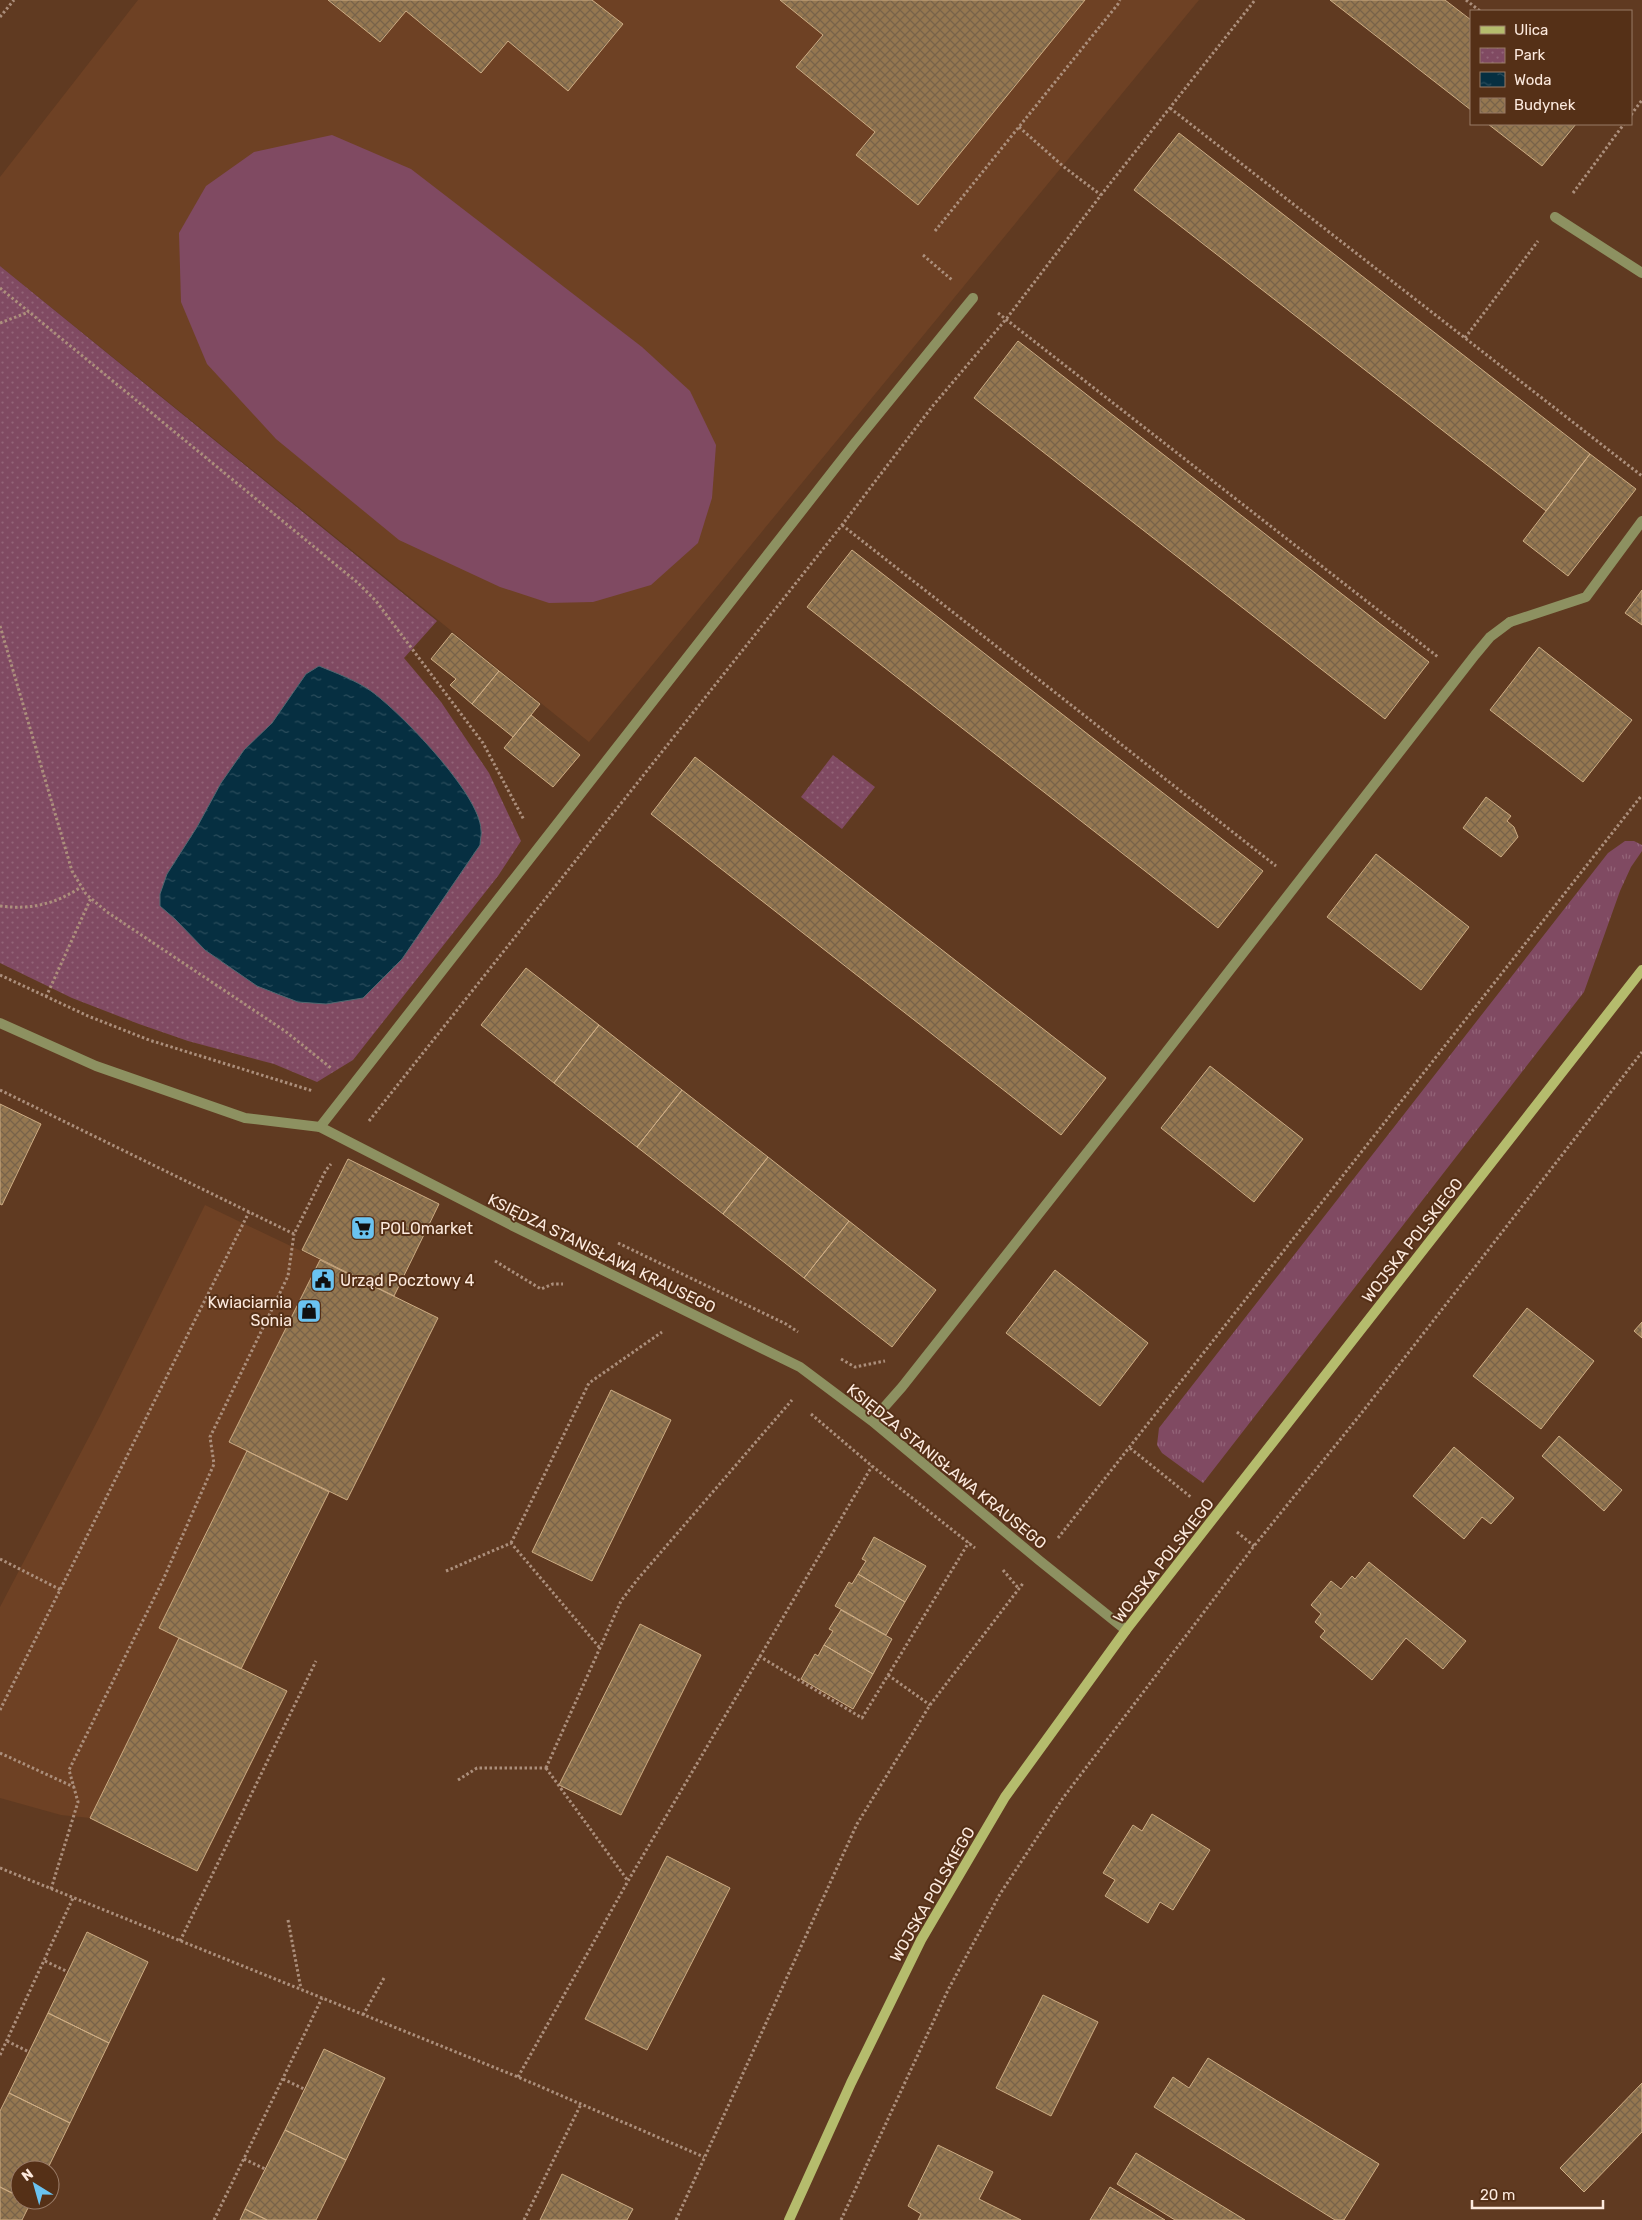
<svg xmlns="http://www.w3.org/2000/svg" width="1642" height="2220" font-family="Rubik,sans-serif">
	<defs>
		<pattern id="grass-tufts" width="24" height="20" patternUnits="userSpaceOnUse" patternTransform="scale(1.25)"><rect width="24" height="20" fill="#804a62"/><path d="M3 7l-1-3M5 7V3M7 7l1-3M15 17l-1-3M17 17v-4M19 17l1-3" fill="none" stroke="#936478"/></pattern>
		<pattern id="park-dots" width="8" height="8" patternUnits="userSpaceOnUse" patternTransform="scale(1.25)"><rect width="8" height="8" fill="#804a62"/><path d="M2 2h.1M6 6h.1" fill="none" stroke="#936478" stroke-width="1.8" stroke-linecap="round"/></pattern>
		<pattern id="water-ripples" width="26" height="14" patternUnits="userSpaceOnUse" patternTransform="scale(1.25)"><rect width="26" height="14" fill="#062f41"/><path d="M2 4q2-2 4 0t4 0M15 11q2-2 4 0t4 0" fill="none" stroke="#2b4d5c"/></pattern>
		<pattern id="building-cross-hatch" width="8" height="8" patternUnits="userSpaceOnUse" patternTransform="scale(1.25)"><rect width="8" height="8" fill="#957750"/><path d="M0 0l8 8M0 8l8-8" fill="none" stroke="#78634a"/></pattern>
	</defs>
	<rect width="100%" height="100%" fill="#603a21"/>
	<path fill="#6e4124" d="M138,0H1199L589,742L0,266V177Z
		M205,1205L320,1260L229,1442L247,1451L159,1628L179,1638L90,1818L61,1815L0,1798V1607L100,1416Z"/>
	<path fill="url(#grass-tufts)" d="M1625,841H1634L1642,845V851L1631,867L1620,891L1584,992L1203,1483L1162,1453L1157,1445L1159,1428L1608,853Z"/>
	<path fill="url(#park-dots)" d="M0,266L437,621L404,658L441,702L489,773L521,841L498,876L353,1060L317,1082L274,1064L188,1041L139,1024L72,998L0,963Z
		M833,755L875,787L842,829L801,797Z"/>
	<path fill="#804a62" d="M332,135L411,169L642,347L690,391L716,445L712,498L698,543L651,585L593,602L549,603L500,587L399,540L276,439L207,364L181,302L179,233L206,186L254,152Z"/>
	<path fill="url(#water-ripples)" stroke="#506770" d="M319,666C336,673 355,680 371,691C400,712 480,794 481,830C482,834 480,840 480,845L402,959L363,998L326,1004L298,1002L257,986L205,950L175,919L160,906V894L167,874L197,827L221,783L244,750L272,723L306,674Z"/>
	<path fill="url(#building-cross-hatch)" stroke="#cdad85" d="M328,0H592L623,24L568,91L508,41L481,73L406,11L380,42Z
		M780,0H1085L918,205L856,155L875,132L796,67L823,35Z
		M1330,0H1445L1471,20V110Z
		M1488,124H1576L1542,166Z
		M1179,133L1590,454L1546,511L1134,190Z
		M1018,341L1429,662L1385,719L974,398Z
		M1590,454L1636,489L1568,576L1523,541Z
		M852,550L1263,871L1218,928L807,607Z
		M1642,590V625L1625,613Z
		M452,633L499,671L472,704L450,685L456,679L431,659Z
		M1539,647L1632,720L1583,782L1490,710Z
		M499,671L540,704L513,737L472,704Z
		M531,715L580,755L553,787L504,748Z
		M695,757L1106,1078L1061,1135L651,814Z
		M1486,797L1511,816L1507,821L1514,827L1518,837L1501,857L1463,828Z
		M1376,854L1469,927L1421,990L1327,917Z
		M526,968L599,1025L554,1083L481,1025Z
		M599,1025L682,1090L637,1147L554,1083Z
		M1210,1066L1303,1139L1254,1202L1161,1128Z
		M682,1090L768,1157L723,1214L637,1147Z
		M0,1104L41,1124L2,1205L0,1204Z
		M768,1157L849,1221L804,1278L723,1214Z
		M348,1159L439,1204L394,1296L302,1250Z
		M849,1221L936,1290L892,1347L804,1278Z
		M320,1260L438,1318L347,1500L229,1442Z
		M1055,1270L1148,1343L1100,1406L1006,1333Z
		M1527,1308L1594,1361L1541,1429L1473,1376Z
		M1642,1322V1338L1634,1331Z
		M611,1390L671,1420L592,1581L532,1552Z
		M1559,1436L1622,1490L1604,1511L1542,1456Z
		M1454,1447L1514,1498L1491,1524L1482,1517L1464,1539L1413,1496Z
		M247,1451L329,1492L241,1669L159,1628Z
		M874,1537L926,1566L905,1602L858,1574L866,1561L862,1559Z
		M1369,1562L1466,1641L1443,1669L1406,1638L1372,1680L1320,1637L1325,1631L1315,1622L1321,1614L1311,1605L1331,1581L1341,1589L1352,1576L1355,1579Z
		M858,1574L905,1602L886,1635L835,1606L849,1582L852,1584Z
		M841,1610L892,1639L873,1674L824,1645L833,1631L829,1629Z
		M640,1624L701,1655L621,1815L559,1785Z
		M179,1638L287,1691L197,1871L90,1818Z
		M824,1645L873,1674L853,1709L801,1679L815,1654L818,1656Z
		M1152,1814L1210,1850L1173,1910L1160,1902L1148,1923L1105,1896L1115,1880L1103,1873L1133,1825L1142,1831Z
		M667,1856L730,1888L647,2050L585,2019Z
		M87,1932L148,1962L109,2043L48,2013Z
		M1043,1995L1098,2022L1051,2116L996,2088Z
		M48,2013L109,2043L70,2123L9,2093Z
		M324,2049L385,2078L346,2160L285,2130Z
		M1208,2058L1379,2164L1344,2220H1335L1154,2107L1173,2077L1189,2088Z
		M1642,2083V2132L1584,2192L1560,2168Z
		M9,2093L70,2123L47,2170H20V2197L0,2187V2111Z
		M285,2130L346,2160L316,2220H267L245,2209Z
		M938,2145L993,2172L979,2199L1021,2220H918L921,2214L908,2206Z
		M1136,2153L1245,2220H1175L1117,2184Z
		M562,2174L633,2209L627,2220H540Z
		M0,2187L20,2197V2200L31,2202L22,2220H0Z
		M1110,2187L1165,2220H1090Z
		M245,2209L267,2220H240Z"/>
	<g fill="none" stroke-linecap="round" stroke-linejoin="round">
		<path stroke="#ac8f7c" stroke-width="3" stroke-dasharray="2.5 2.5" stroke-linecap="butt" d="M1466,0L1480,11
			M0,17L14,0
			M1170,108L1642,476
			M1631,115L1642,100
			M1019,127L1064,167L1101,195
			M1573,193L1624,124
			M935,231L1118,4L1120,0
			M923,255L952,280
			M0,288L358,583L376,601L483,743L524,820
			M998,313L1438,657
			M0,323L29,312
			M1465,338L1538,241
			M842,525L1276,866
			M0,626L72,871L86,894L107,912L285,1031L331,1068
			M0,906C30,910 56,904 81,887
			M0,975L88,1016L149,1040L313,1091
			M46,997L91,898
			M0,1090L294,1234L326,1170L331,1164
			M369,1121L842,525L931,408L1007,318L1101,195L1255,0
			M618,1243L786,1324L798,1332
			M495,1261L541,1289L553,1284H563
			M841,1359L855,1367L885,1361
			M811,1414L872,1466L975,1548
			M1130,1448L1192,1498
			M1237,1532L1254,1546
			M1058,1538L1642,795
			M511,1543L589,1383L662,1332
			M0,1559L61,1590
			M1003,1570L1019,1589
			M446,1571L511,1543L599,1647
			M759,1656L862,1718L969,1542
			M888,1675L930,1705
			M0,1710L249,1212
			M0,1753L74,1787
			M546,1768L621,1601L637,1580L792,1400
			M546,1768L628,1881
			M458,1780L477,1768H546
			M0,1868L518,2077L704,2157
			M51,1889L78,1802L69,1770L163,1580L214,1464L210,1437L288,1276L294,1234
			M288,1920L301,1989
			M180,1941L316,1661
			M45,1961L68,1972
			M363,2015L384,1978
			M7,2041L29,2052
			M0,2055L73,1898
			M518,2077L628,1881L872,1466
			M283,2079L304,2089
			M244,2159L265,2169
			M214,2220L322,1998
			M524,2220L581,2104
			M676,2220L857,1824L930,1705L1024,1582
			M841,2220L948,1990L1000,1894L1063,1798L1254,1546L1360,1415L1642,1052"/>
		<path stroke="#8d9161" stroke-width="10" d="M1555,217L1642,273
			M1510,622L1586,597L1642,521
			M320,1127L854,444L973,298"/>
		<path stroke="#8d9161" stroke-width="10" d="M0,1023L96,1066L245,1118L320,1127L513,1226L800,1367L872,1421L1040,1561L1126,1630
			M872,1421L902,1387L1142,1083L1475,655L1490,637L1510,622"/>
		<path stroke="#b5bc6d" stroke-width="10" d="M789,2220L851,2083L921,1940L1005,1797L1126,1630L1642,970"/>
	</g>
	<defs>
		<symbol id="supermarket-square" viewBox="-11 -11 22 22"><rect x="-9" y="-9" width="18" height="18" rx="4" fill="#6ac3f1" stroke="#553017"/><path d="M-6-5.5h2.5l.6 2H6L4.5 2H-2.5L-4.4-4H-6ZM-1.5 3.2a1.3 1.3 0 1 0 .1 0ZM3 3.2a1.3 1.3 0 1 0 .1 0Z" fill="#111"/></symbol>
		<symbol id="civic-square" viewBox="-11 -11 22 22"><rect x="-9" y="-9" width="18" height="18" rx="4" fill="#6ac3f1" stroke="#553017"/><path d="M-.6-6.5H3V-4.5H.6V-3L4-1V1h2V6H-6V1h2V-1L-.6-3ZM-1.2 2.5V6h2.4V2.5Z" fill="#111"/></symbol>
		<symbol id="shop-square" viewBox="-11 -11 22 22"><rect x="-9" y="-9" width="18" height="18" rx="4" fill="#6ac3f1" stroke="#553017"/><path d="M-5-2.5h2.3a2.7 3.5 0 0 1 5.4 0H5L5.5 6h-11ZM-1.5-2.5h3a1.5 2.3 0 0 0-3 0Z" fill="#111"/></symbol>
	</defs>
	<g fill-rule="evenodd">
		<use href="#supermarket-square" x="349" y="1214" width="28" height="28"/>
		<use href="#civic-square" x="309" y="1266" width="28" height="28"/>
		<use href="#shop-square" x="295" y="1297" width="28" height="28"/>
	</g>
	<g text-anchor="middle" stroke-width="4" stroke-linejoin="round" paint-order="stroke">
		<g font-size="16" fill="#fce9dd" stroke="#553017" text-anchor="start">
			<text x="380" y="1234">POLOmarket</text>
			<text x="340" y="1286">Urząd Pocztowy 4</text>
			<text x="292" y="1308" text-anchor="end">Kwiaciarnia<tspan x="292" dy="18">Sonia</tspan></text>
		</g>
		<g font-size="16" fill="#fce9dd" stroke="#553017">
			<text transform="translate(1412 1240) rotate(-52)" y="6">WOJSKA POLSKIEGO</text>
			<text transform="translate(602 1253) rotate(26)" y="6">KSIĘDZA STANISŁAWA KRAUSEGO</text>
			<text transform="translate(947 1466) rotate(39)" y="6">KSIĘDZA STANISŁAWA KRAUSEGO</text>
			<text transform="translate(1163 1560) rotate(-52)" y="6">WOJSKA POLSKIEGO</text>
			<text transform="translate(932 1894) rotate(-60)" y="6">WOJSKA POLSKIEGO</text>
		</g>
	</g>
	<rect x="1470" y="10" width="162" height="115" fill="#553017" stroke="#987a66"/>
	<rect x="1480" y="26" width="25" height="8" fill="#b5bc6d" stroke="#987a66"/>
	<text x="1514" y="35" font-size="15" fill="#fce9dd">Ulica</text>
	<rect x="1480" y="48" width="25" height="15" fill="url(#park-dots)" stroke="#987a66"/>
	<text x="1514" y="60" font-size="15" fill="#fce9dd">Park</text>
	<rect x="1480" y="72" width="25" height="15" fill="url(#water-ripples)" stroke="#987a66"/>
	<text x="1514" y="85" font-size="15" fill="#fce9dd">Woda</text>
	<rect x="1480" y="98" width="25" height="15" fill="url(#building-cross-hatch)" stroke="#987a66"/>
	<text x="1514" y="110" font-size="15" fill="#fce9dd">Budynek</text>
	<g transform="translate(35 2185) rotate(323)"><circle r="24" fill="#553017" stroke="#987a66"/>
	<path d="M0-4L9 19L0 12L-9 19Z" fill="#6ac3f1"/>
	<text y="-8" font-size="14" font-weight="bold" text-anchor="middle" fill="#fce9dd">N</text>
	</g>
	<path d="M1472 2200v8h131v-8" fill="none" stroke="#fce9dd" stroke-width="2.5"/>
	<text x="1480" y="2200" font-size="15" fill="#fce9dd" stroke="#553017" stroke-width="4" paint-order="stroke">20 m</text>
</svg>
